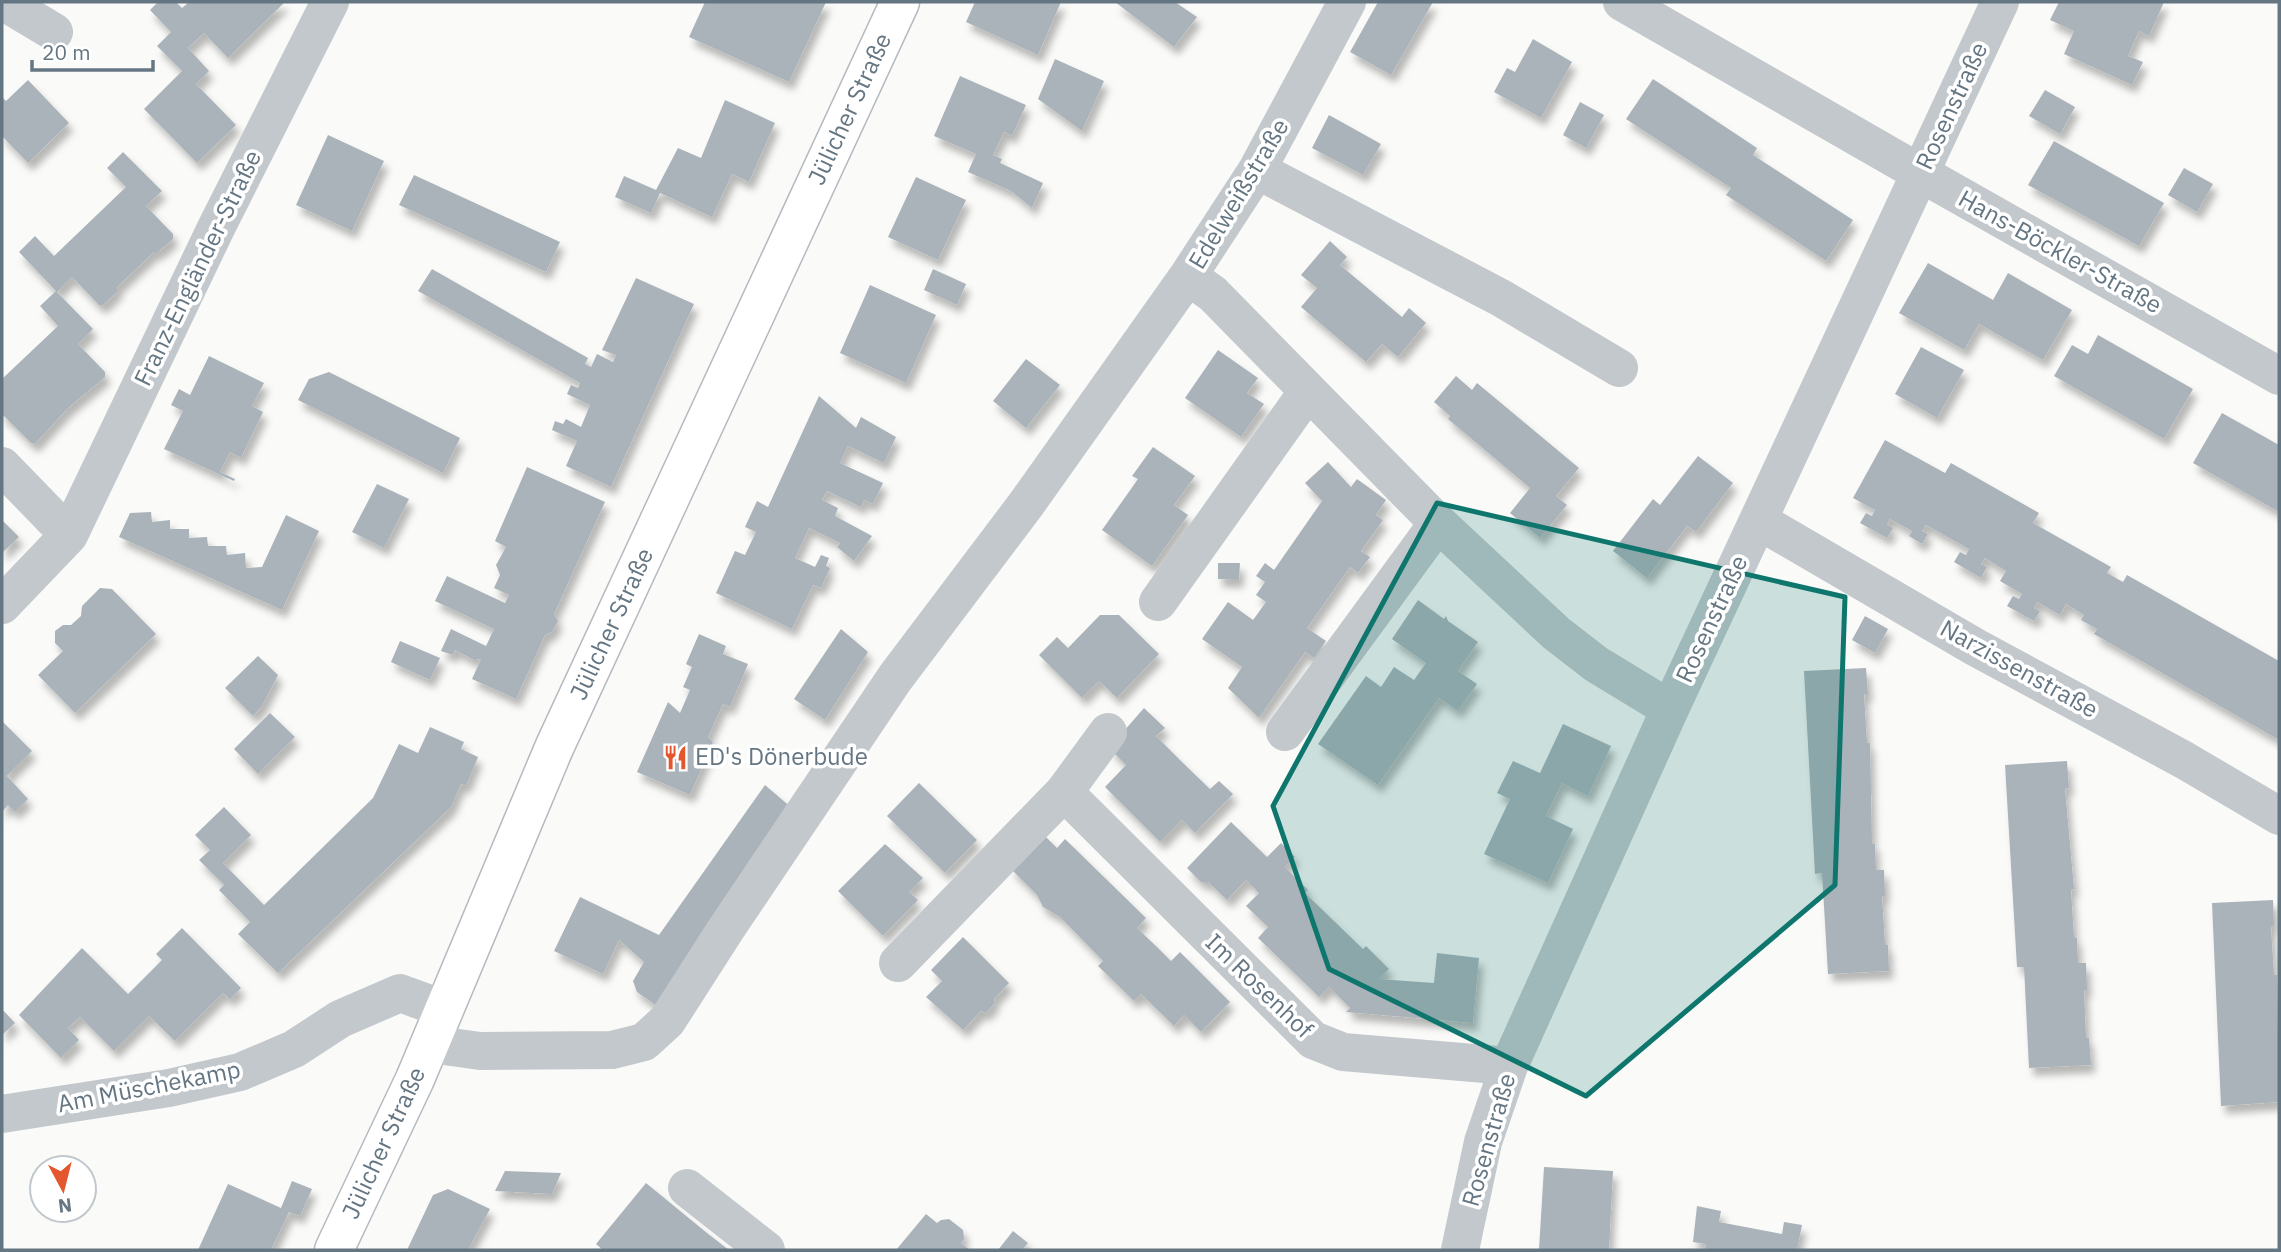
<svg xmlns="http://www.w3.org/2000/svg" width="2281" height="1252" font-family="'IBM Plex Sans',sans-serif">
	<defs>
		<filter id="shadow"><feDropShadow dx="4.5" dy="8" stdDeviation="3.5" flood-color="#0004"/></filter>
	</defs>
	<rect width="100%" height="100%" fill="#fafaf8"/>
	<path fill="#aab3b9" filter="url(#shadow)" d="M158,2H176L182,8L189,2H285L228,58L204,33L188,48L209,71L196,84L236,125L197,163L144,109L182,71L157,46L171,32L150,10Z
		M705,2H826L789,82L689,37Z
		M975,2H1061L1038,55L966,22Z
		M1115,2H1175L1197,17L1174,47Z
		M1378,2H1433L1391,75L1350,52Z
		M2059,2H2164L2149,36L2139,31L2128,56L2143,62L2132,85L2064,54L2074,31L2050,20Z
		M1533,39L1572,62L1541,118L1494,92L1507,68L1515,72Z
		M1055,59L1104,81L1082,131L1038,99Z
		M960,76L1026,105L1012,136L1004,132L993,155L1002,159L1000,163L1043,183L1032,208L1011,191L968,172L976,154L934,136Z
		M1653,79L1757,148L1753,155L1853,220L1826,261L1726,195L1731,188L1626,119Z
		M28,80L69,123L28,163L2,136V97L6,101Z
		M2045,90L2075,107L2060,134L2029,116Z
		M725,100L775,123L749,182L732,174L712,217L660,193L651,213L615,197L624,176L656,190L678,148L701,158Z
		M1580,102L1604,115L1586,148L1563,135Z
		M1329,115L1381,144L1363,175L1312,148Z
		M328,135L384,161L352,231L296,205Z
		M2054,141L2164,203L2139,246L2028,185Z
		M123,152L162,191L146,206L173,234V239L158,252H154L117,287L118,291L103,305H99L72,277L57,292L19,252L35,236L54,256L126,187L107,168Z
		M2184,168L2213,184L2197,212L2168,195Z
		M414,175L560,242L546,272L399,205Z
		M916,177L966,200L938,260L888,237Z
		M1330,241L1347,257L1340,265L1402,317L1409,308L1426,323L1398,357L1382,344L1366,362L1301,307L1317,288L1301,275Z
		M1928,263L1993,300L2008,273L2072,310L2043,360L1979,324L1964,350L1899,313Z
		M432,269L588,358L585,364L591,367L597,354L613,362L616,355L602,350L636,278L694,304L611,487L566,466L577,441L552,430L555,421L563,424L566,419L581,427L590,405L567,394L571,385L578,388L580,383L418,291Z
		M933,269L966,284L957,305L924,290Z
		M870,285L936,315L906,383L840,353Z
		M56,291L93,329L78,344L105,372V377L68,408L35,444L31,443L4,416L2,418V379L58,326L40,306Z
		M2098,335L2193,389L2164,439L2054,376L2072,345L2088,354Z
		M1921,347L1964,370L1937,418L1895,394Z
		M1218,350L1258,378L1247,393L1264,404L1241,437L1185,398Z
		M209,356L264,383L252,406L263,412L241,458L230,452L220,472L235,479L234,481L164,449L183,411L171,405L179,389L190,395Z
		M1026,359L1060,385L1026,428L993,401Z
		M329,372L460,438L443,473L298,400L309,379Z
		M1456,376L1472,390L1477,383L1579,468L1556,496L1567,505L1540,538L1510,513L1530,488L1448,419L1450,416L1434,402Z
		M819,396L856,428L861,417L896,437L884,463L848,446L840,463L883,483L873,504L864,500L861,507L827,491L822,500L838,508L835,516L872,536L854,561L837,547L840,543L809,528L795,558L815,567L821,555L829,558L826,566L830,568L821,588L813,585L792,629L716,593L735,551L745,555L756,532L745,527L757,501L768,507Z
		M2222,413L2279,445V512L2193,463Z
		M1885,440L1945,473L1951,463L2039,513L2033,523L2111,567L2107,573L2123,582L2127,575L2279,661V740L2094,634L2097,629L2081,620L2084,615L2066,604L2060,615L2037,602L2034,608L2040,611L2034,621L2007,606L2013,596L2019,599L2022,594L2000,581L2006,571L1985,558L1981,564L1987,567L1981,578L1954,562L1960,552L1966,555L1969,549L1926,525L1922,531L1928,534L1922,544L1909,536L1912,531L1890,519L1887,524L1893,528L1887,538L1860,523L1866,513L1872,516L1875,510L1853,498Z
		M1153,447L1195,476L1174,505L1188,515L1152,566L1102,530L1138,479L1132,476Z
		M1698,456L1733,483L1696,532L1687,526L1647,578L1613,551L1653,499L1660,505Z
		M1328,462L1351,487L1357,479L1386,500L1376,515L1383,520L1361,551L1370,557L1358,573L1350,567L1307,628L1326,641L1314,658L1305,652L1259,718L1228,688L1242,667L1202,639L1228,602L1253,620L1266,602L1256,595L1265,582L1256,576L1265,563L1274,570L1322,501L1305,483Z
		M527,467L605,502L554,614L558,621L552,632L545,635L516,699L472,679L481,659L474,660L455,650L453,655L441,651L451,629L486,646L494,629L435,601L447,576L505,603L509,595L494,588L500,575L496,565L506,547L495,541Z
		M377,484L409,499L384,548L352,532Z
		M151,512L152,522L170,520V529H189V538L207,537L208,546H226L227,555L245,553L246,568L262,567L286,515L319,531L282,610L119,537L130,513Z
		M2,520L19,537L2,553Z
		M1218,563H1240L1239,580L1218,579Z
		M100,588L112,589L156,634L75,713L38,675L63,651L55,643V631L63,625H71L81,616L82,606Z
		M1418,600L1444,619L1446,616L1448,621L1478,642L1458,671L1477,684L1458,711L1439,698L1378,785L1318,744L1366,676L1381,687L1394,667L1414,680L1426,663L1392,639Z
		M1100,615H1119L1159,654L1117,698L1099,681L1082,698L1039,655L1057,637L1068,648Z
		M1865,616L1888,629L1875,653L1852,640Z
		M841,629L868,652L825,720L794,699Z
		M699,634L726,646L723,654L748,664L730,707L723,704L708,737L713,742L690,795L637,772L668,702L680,713L690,690L683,687L692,667L686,664Z
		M400,641L440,658L430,680L391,662Z
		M258,656L278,675L262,706L253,716L225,688Z
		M1866,668L1868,695L1864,694L1867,743H1870L1872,844H1875L1876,870H1884L1885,896H1882L1885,944L1888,945L1889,971L1828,974L1822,873L1815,874L1804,671Z
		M1144,708L1165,728L1156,736L1183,763L1210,789L1219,781L1233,794L1195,833L1182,820L1160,842L1105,787L1126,765L1109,748Z
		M270,713L295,737L258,774L234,749Z
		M2,721L32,751L7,776L28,799L15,812L8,805L2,812Z
		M1563,724L1611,746L1588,796L1562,783L1546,816L1573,829L1548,883L1484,854L1510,799L1497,793L1513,761L1540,773Z
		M430,727L464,742L461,749L478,757L466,786L461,784L451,807L278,973L238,934L250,922L219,890L224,885L199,860L210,850L195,835L224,807L251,835L223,863L264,905L373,798L399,744L418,753Z
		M2067,761L2069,788L2065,789L2074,889L2071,890L2074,937L2077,938L2078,963H2086L2087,990H2084L2086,1038H2089L2091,1065L2029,1068L2024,967H2017L2005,765Z
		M919,783L977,840L945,873L887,816Z
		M765,785L793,809L660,1008L637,992L633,981L644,962L619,940L603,974L554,951L580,897L659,935Z
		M1231,822L1267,857L1281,843L1295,857L1285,867L1308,890L1305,893L1363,949L1366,946L1389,969L1379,979L1434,983L1437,953L1479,958L1473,1023L1346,1012L1350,1008L1329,987L1319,997L1258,938L1268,927L1246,906L1259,893L1246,880L1227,900L1208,882H1201L1187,868Z
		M1043,834L1057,848L1065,839L1146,918L1137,928L1157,947L1171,961L1180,952L1230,1002L1201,1032L1184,1015L1174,1026L1141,994L1134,1001L1098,966L1103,961L1060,917L1043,907L1037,895L1010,868Z
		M885,844L923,878L909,892L918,900L883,936L838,891Z
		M2273,900L2274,926L2271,927L2274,975H2277L2279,1102L2221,1106L2212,903Z
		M182,928L241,988L230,999L223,993L175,1041L149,1016L114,1051L80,1017L68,1028L79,1040L61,1058L19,1015L82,948L128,994L162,960L156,954Z
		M963,937L1009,983L994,999L995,1003L986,1013L981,1011L963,1030L926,997L942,981L931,970Z
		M2,1009L15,1023L2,1035Z
		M1544,1167L1613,1171L1609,1250H1539Z
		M505,1171L561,1173L552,1194L495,1191Z
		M292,1181L312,1189L300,1216L289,1212L271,1250H198L228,1184L281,1208Z
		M646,1183L707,1233L729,1250H603L596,1244Z
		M448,1189L490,1209L469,1248L472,1250H407L433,1195Z
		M1697,1206L1721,1211L1719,1222L1782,1234L1784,1222L1802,1225L1797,1250H1705L1706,1244L1693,1242Z
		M926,1214L937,1223L941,1220L949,1219L963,1230L964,1239L961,1243L970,1250H896Z
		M1013,1231L1028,1243L1022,1250H998Z"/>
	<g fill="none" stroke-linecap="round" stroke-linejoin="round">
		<defs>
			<path id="major" d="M334,1250L415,1079L554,748L900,2"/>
		</defs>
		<use href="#major" stroke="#b5babe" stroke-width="41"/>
		<path stroke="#c3c8cc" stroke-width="38" d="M4,2L54,32
			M1347,2L1257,170L1188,276L1213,294L1438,523L1556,633L1596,664L1670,709
			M1622,2L1920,173L2279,376
			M1257,170L1501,298L1619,368
			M2,466L69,535
			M1759,521L1975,647L2184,760L2279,816
			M1158,602L1308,391
			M2,605L69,535L216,228L330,2
			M1285,732L1438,523
			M1064,792L1313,1040L1343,1052L1509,1066
			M898,963L1064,792L1108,732
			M430,1044L480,1051L612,1050L644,1042L667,1021L726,929L895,678L1027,503L1188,276
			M2,1114L169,1088L240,1072L294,1049L340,1019L400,993L444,1009
			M687,1188L766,1250
			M1460,1250L1483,1142L1509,1066L1670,709L2000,2"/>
		<use href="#major" stroke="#fff" stroke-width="38"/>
	</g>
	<path fill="#0f766e" fill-opacity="0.2" stroke="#0f766e" stroke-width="5" stroke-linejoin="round" d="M1437,503L1845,597L1835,885L1586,1096L1329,969L1273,806Z"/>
	<defs>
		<symbol id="restaurant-bare" viewBox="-9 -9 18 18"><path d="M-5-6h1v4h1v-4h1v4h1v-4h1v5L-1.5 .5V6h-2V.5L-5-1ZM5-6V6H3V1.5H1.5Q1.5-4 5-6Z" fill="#e4572e" stroke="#fff" stroke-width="2.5" paint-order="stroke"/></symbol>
	</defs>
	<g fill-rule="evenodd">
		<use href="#restaurant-bare" x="658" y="740" width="35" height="35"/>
	</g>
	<g text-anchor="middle" stroke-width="7" stroke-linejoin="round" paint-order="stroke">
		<g font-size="24" fill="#657683" stroke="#fff">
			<text transform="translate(1952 106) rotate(-65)" y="8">Rosenstraße</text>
			<text transform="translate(850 109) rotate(-65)" y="8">Jülicher Straße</text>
			<text transform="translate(1239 194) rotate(-59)" y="8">Edelweißstraße</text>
			<text transform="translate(2060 252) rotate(29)" y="8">Hans-Böckler-Straße</text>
			<text transform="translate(198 268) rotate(-64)" y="8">Franz-Engländer-Straße</text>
			<text transform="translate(1712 619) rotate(-65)" y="8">Rosenstraße</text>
			<text transform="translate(612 624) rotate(-65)" y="8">Jülicher Straße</text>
			<text transform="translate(2019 669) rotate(29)" y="8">Narzissenstraße</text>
			<text transform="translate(1259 986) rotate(44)" y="8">Im Rosenhof</text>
			<text transform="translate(149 1087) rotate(-11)" y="8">Am Müschekamp</text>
			<text transform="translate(1489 1140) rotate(-74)" y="8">Rosenstraße</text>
			<text transform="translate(384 1143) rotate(-65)" y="8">Jülicher Straße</text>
		</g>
		<g font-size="24" fill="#657683" stroke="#fff" text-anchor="start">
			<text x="695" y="765">ED's Dönerbude</text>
		</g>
	</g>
	<rect width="2281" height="1252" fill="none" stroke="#657683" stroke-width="7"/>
	<g transform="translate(63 1189) rotate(173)"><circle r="33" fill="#ffffff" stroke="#c1c8cd" stroke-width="2"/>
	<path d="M0-5L12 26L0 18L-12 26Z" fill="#e4572e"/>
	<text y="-10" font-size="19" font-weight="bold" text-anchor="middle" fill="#657683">N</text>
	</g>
	<path d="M32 60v10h121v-10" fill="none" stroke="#657683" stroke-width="3.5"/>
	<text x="42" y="60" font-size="21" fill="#657683" stroke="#ffffff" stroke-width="5" paint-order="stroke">20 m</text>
</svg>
